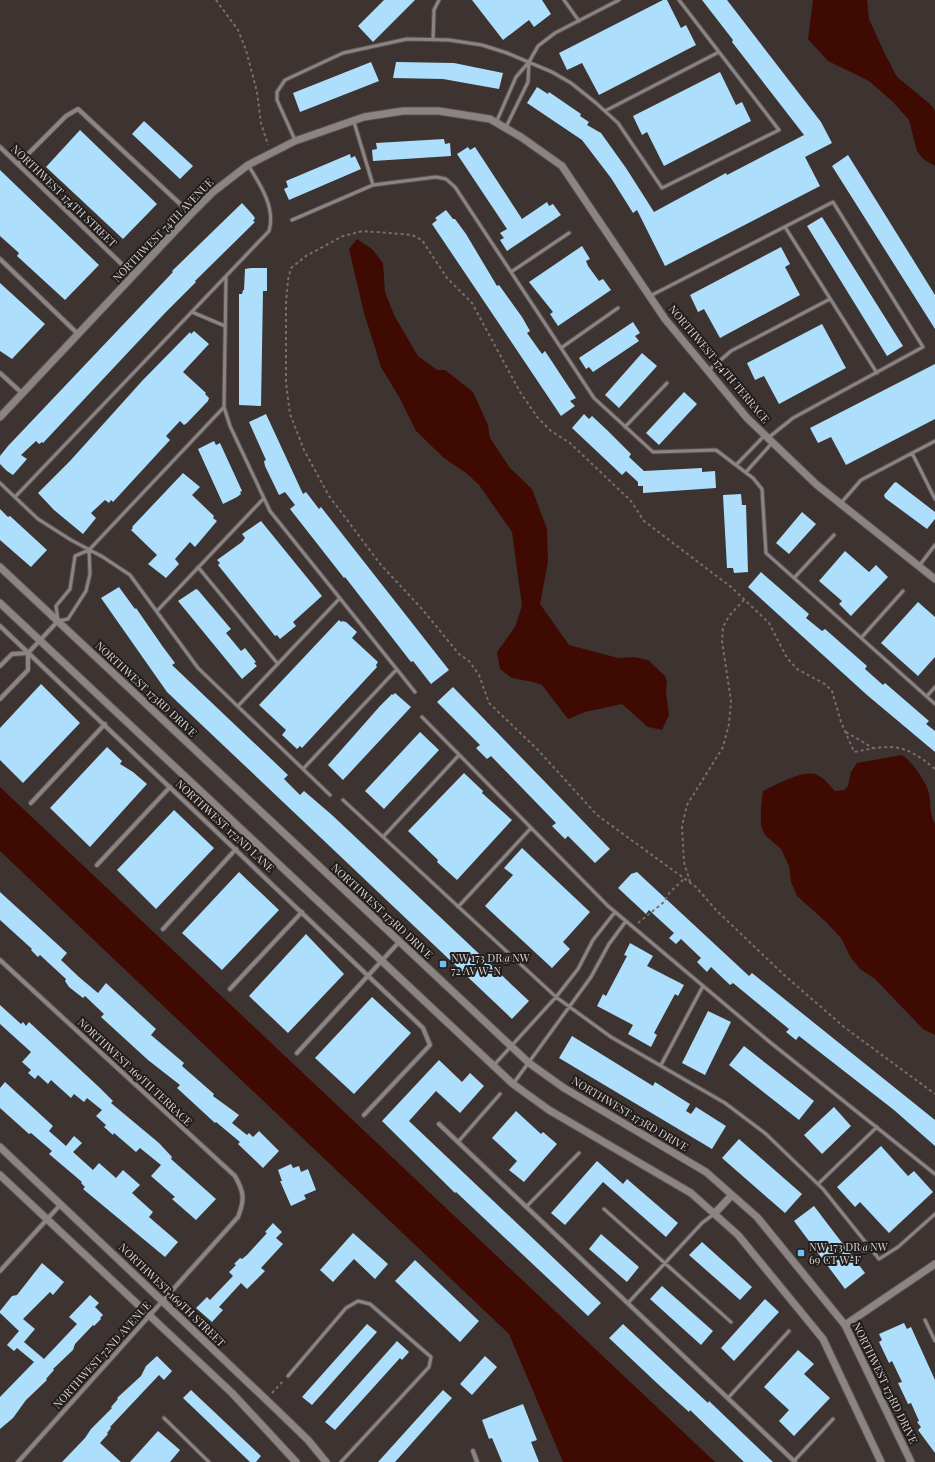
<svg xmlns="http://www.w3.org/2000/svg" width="935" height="1462" font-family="'Playfair Display',serif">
	<rect width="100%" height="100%" fill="#3d3432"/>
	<path fill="#3f0a02" d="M813,0H867L869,19L885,54L897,77L930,104L935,111V166L923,159L917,151L909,120L893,102L869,81L828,61L808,39Z
		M357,239L372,249L383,263L385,292L395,317L418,356L437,370H445L473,392L488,425L490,438L510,468L532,489L547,529L548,562L540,604L569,645L618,658L634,657L648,660L665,676L667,681L666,692L669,715L662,730L648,727L622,704L585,712L568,719L542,685L533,682L512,678L500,669L497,652L515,627L522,606L512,532L479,485L466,473L444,458L416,431L399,397L381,367L364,313L349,249Z
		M902,755C911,760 925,781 928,790C932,803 928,811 935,824V1035L923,1029L875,979L860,969L851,958L841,938L825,921L797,896L791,882L789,866L781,849L765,835L761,826V806L763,791C776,785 807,767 819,776C825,779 830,786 835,791L844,790L848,786L851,772L857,763Z
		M0,787L715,1462H563L509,1334L0,851Z"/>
	<path fill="#addffd" d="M384,0H415L373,42L358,26Z
		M472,0H542L551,14L534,27L529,20L503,40Z
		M663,0H667L681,28L686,25L696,45L599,95L582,63L567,70L559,53Z
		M702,0H727L821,122L832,143L805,157L820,186L665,266L637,210L633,213L611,178L582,140L527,103L537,87L548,94L549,92L581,114L580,116L589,122L587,125L601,133L626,168L654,212L726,173L727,175L804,135L732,42L733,40Z
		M371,62L379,81L300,112L293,93Z
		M396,62L454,63L503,73L499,89L443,79L393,78Z
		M720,72L736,105L742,102L751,121L664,166L647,132L642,135L633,116Z
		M144,121L193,166L180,179L132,134Z
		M80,130L157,204L123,239L46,167Z
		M444,139L445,144L450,143L451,156L373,161L372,150L377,149L376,143Z
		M468,147L470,150L475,147L522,219L547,202L549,206L553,204L561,215L507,251L500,240L504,238L500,233L507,229L457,154Z
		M350,154L351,158L355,156L361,169L289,200L284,189L288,187L286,181Z
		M848,155L935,295V329L832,166Z
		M0,170L99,265L65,300L17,256L19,253L0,236Z
		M242,203L252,214L255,218L253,221L255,222L195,281L196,282L165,313L43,443L42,442L39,444L36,441L21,455L27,459L13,475L7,471L0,464V456L8,446L173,272L172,271Z
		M446,210L453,219H455L466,234L497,286L499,285L522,317L530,331L527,333L542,354L545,351L576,398L570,401L575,406L561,416L432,224L437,220L435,218Z
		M822,217L903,346L887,356L807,226Z
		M582,246L590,259L586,261L588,266L599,281L603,279L611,290L558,326L550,314L553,312L529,282Z
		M781,247L790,264L785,267L800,295L720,338L704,309L698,312L690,295Z
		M251,268H267V291H263L261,406L239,405V294H242L243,290H244L245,269Z
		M0,283L45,324L12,359L0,351Z
		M633,322L640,333L635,336L639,341L593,372L589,367L586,369L579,358Z
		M822,324L846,368L779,404L764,376L755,380L747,363Z
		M194,331L209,344L183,372L206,393L205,394L209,398L208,401L187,423L184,425L180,421L166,436L170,440L113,502L111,500L109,503L105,500L91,513L96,518L83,534L54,510L38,493L70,461L142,381L190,332L191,334Z
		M642,353L657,366L619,408L605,395Z
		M935,364V419L846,465L831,437L818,443L810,428Z
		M684,392L697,404L659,445L646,433Z
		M266,414L303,494L306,492L319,509L321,507L449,670L431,684L413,661L411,662L345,577L344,578L290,509L295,505L285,492L279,495L265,466L264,461L266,460L249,422Z
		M584,414L589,419L592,416L607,430L631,454L629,457L644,471L702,468V472L715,471L716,488L643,493V486H638V482L626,471L622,475L572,428Z
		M214,441L216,445L220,443L242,491L240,492L241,494L237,497L223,504L198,449Z
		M183,473L200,487L192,495L214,516L213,518L217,521L195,547L190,542L175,559L179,564L166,578L148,564L157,555L131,530L133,528L132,527Z
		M896,482L935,512V519L927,529L885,498L884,495L894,483Z
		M741,494L742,505H746L748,572L734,573L733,568H727L723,495Z
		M0,509L8,517L10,516L47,550L31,567L0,540Z
		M802,512L816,524L789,554L776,543Z
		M261,521L322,596L293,622L296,626L280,639L277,635L275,636L218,565L220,563L217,560L242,542L245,538L242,534Z
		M845,551L869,572L876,565L888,577L851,616L839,604L842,601L819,581Z
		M761,572L809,614L806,618L822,631L825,629L867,666L865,669L883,685L885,683L929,721L926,724L935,731V752L867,695L748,587Z
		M119,587L135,609L136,608L163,647L175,663L172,665L288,775L284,779L300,795L304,791L332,815L529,1001L512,1019L167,692L101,598Z
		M196,589L198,590L231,629L226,633L241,651L245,648L256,662L254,663L257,666L242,679L178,601Z
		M918,602L935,617V657L918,676L881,643Z
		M339,620L341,622L342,621L346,622L357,632L352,638L378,662L376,665L377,667L302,748L300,746L297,749L282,735L286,730L259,705Z
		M41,684L80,723L23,783L0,760V728Z
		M453,687L610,849L595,863L568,836L565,839L552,826L556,823L491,756L487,759L476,748L480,745L437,702Z
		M395,693L411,707L343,780L328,765L380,706L392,694L393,695Z
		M420,732L439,750L384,809L365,791Z
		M107,747L122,761L120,764L133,772L147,784L90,847L50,808Z
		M464,773L483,791L482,793L512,820L457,880L437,862L438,860L408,831Z
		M174,810L214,848L156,909L117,870Z
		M522,848L590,912L563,942L570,949L552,968L485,906L513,875L504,868Z
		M239,872L279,910L222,970L182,933Z
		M637,872L749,976L752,973L935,1120V1146L894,1110L799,1036L796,1040L786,1032L789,1029L733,983L730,985L711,967L707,972L697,962L701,958L681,939L676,944L669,938L674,933L649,910L646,914L618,888L631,874Z
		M0,892L67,953L61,960L79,977L98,993L106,983L156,1029L151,1035L184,1063L182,1066L214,1094L213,1096L239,1115L232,1123L247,1135L249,1133L253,1137L259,1131L279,1151L263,1168L238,1144L240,1142L216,1122L215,1123L177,1088L180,1085L148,1060L101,1017L104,1014L85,996L83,998L69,987L65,981L66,979L40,955L38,957L31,950L32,949L0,920Z
		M306,934L344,974L288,1033L249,996Z
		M630,943L653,956L647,966L684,985L678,996L675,994L654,1033L657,1035L651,1047L628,1034L633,1025L597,1006L603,994L606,996L627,956L624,955Z
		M372,997L411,1033L354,1094L315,1058Z
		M0,1005L21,1024L23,1022L26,1026L29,1022L100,1088L113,1101L111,1103L159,1143L172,1157L171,1159L216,1199L196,1220L172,1199L175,1197L151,1176L161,1165L140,1148L136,1152L114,1133L113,1135L104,1127L106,1125L96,1116L102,1110L87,1098L84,1102L74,1094L71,1098L51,1080L48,1084L38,1075L35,1079L28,1073L31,1070L22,1062L31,1052L0,1024Z
		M708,1011L731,1022L705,1075L682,1063Z
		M572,1036L653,1086L655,1082L690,1104L686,1111L691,1114L696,1107L726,1126L712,1149L559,1058Z
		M744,1046L814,1101L799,1120L729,1065Z
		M439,1060L462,1082L470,1073L484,1086L460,1113L436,1091L409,1121L601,1303L588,1316L456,1192L455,1193L382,1121Z
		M5,1082L53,1126L49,1131L66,1146L74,1136L82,1143L73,1152L93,1170L99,1163L116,1178L123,1170L140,1185L132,1193L153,1212L149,1217L178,1242L165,1257L83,1189L85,1187L81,1183L82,1182L49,1154L52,1151L31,1133L29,1134L0,1108V1088Z
		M834,1107L851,1126L822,1154L804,1135Z
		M516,1111L541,1134L543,1132L557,1144L524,1182L509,1170L517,1161L492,1138Z
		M739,1139L802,1194L785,1213L722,1158Z
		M881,1146L908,1176L914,1171L933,1192L889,1233L860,1202L855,1207L837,1187Z
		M597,1161L623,1184L627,1179L678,1223L666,1237L603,1182L565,1225L551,1213Z
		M291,1164L293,1168L299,1166L301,1172L308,1169L316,1190L304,1195L306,1199L291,1206L280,1181H282L278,1170Z
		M814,1206L865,1273L845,1289L794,1221Z
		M273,1223L282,1232L276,1238L283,1244L261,1268L265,1271L247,1289L241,1283L219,1307L223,1310L212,1322L196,1308L207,1297L210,1300L233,1276L229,1272L236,1265L234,1264L240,1258L242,1259L247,1255L267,1233L265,1232Z
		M353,1233L388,1264L375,1279L354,1259L333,1282L320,1270Z
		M601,1234L639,1267L627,1282L589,1249Z
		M702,1242L752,1287L740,1300L689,1255Z
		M415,1260L479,1321L460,1342L395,1281Z
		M42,1263L64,1282L53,1295L50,1292L23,1319L35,1329L24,1342L44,1359L77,1324L69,1317L90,1295L99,1303L95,1307L103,1315L100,1318L101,1319L94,1326L93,1325L75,1344L73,1350L53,1369L54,1370L46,1379L47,1380L26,1400L13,1418L0,1429V1397L34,1362L17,1348L14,1351L7,1345L19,1331L0,1313V1311L12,1296L17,1295Z
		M662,1286L713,1331L701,1345L650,1299Z
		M765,1299L779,1312L734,1361L721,1348Z
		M904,1323L907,1329L911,1327L935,1380V1453L918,1430L921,1427L917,1422L919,1421L911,1403L908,1404L898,1383L902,1382L892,1361L889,1363L879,1342L882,1340L879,1334Z
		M367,1324L377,1332L312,1405L302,1397Z
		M623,1324L708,1403L709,1401L773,1462H744L690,1410L689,1412L660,1386L609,1338Z
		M397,1341L409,1352L402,1360L400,1358L335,1430L325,1422Z
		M798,1350L814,1364L804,1374L830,1398L794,1436L779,1421L789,1410L764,1387Z
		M157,1356L172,1371L164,1380L159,1375L110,1427L111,1428L107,1433L108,1434L100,1443L121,1462H62L85,1438L91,1429L112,1408L111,1407L118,1399L117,1398L141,1376L146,1366Z
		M485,1356L497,1367L472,1395L460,1384Z
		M191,1390L261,1456L256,1462H250L183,1398Z
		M443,1390L452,1398L395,1462H378Z
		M523,1404L537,1440L531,1442L539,1462H502L492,1438L489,1439L482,1420Z
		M158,1431L180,1450L170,1462H130Z"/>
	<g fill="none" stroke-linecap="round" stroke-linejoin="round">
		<defs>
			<path id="service" d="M564,0L579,21
				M433,40L434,10L439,0
				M605,111L719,52
				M354,122L373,185
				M496,123L516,77L529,62L538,46L555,33L619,0
				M506,127L528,82L529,62
				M295,140L277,100V92L285,80L343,53L407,39L449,40L482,45L507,53L552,72L571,83L596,103L618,123L662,188L779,130L679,0
				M292,220L373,185L436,177L446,179L455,187L594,398L653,452L716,450L753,478L762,489L766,553L935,704
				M785,227L877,373
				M511,272L569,233
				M226,276L224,407L230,426L270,511L415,692
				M650,296L833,202L923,347L793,418L768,438
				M192,312L225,326
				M561,348L618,308
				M708,371L731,351L830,299
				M625,427L667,383
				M912,453L935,499
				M736,465L765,435
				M746,472L773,442
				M0,483L38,519L71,540L103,557L130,575L198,668L330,795
				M15,497L269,231C276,208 260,184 248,165
				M841,503L861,480L935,441
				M89,550L90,574L86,591L68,619L58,621L56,606L70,589L75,556L89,550L224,407
				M919,566L935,545
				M198,567L278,664
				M794,578L834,535
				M157,611L264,498
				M861,638L903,591
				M927,696L935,687
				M238,706L340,598
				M422,717L608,906L771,1043L935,1174
				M303,769L397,669
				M343,800L556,997L611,1037L725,1103L766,1134L823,1189L879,1259L898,1247L935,1214
				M383,837L459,755
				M458,907L531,828
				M494,1065L556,997L578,969L593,940L615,912
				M661,1065L703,986
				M513,1084L591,977L609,944L626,921
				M458,1142L500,1094
				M818,1184L877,1127
				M526,1207L579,1153
				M604,1209L731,1322
				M628,1303L702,1223L714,1214
				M925,1320L935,1341
				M288,1376L346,1308L358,1301L370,1304L431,1357L429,1367L341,1462
				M728,1398L789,1331
				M164,1418L209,1462
				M794,1461L833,1419"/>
			<path id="minor" d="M0,147L133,275
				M18,164L66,116L78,109L191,214
				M0,259L78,334
				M0,373L23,394
				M0,626L423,1028L430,1045L364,1115
				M0,666L12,654L28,653
				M0,699L28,670V653L58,621
				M31,803L105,724
				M97,865L170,787
				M163,929L236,849
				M0,960L235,1176C244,1192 245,1199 238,1217L18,1462
				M230,989L302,912
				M297,1053L399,942
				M439,1124L795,1462
				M0,1271L61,1204
				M473,1451L477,1462"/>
			<path id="tertiary" d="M0,417L191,214L213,192L248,165L295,141L364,117L403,111H439L490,119L521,137L562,166L665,319L747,418L817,485L935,579
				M0,567L529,1063L564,1088L706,1172L757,1217L845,1325L911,1462
				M0,603L513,1084L549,1110L691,1193L738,1235L823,1339L881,1462
				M0,1147L277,1410L308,1440L326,1462
				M0,1175L232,1393L296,1462
				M714,1214L732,1195
				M845,1325L935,1264"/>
		</defs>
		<use href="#service" stroke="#59504e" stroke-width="5"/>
		<use href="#minor" stroke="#59504e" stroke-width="6"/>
		<use href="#tertiary" stroke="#59504e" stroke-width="9"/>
		<path stroke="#776f6d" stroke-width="2" stroke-dasharray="3 3" stroke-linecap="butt" d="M216,0L238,30L246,50L257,92L261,123L268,145
			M846,732L873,748
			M935,769C904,743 893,744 854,752L841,722L832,691L825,684L797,669L787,658L769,623L731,587L644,521L631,501L570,443L551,431L538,418L520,392L472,303L447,278L422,240L412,235L363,231L343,236L306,256L291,268L288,280L286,303V383L290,414L304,450L329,496L381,565L422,609L459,654L469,661L479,675L489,703L537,749L597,815L696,887L716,910L783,974L844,1027L935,1094
			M690,882L684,862L682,826L687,805L723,747L729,724L731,701L722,641L723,627L729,616L744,600
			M638,923L664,902L670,892L684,879
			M272,1393L284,1380"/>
		<use href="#service" stroke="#8a8584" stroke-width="3"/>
		<use href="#minor" stroke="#8a8584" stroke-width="4"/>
		<use href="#tertiary" stroke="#8a8584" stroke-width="7"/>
	</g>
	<g fill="#6cc3f2" stroke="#211d1c" stroke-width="1.5">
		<rect x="439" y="960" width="8" height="8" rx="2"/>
		<rect x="797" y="1249" width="8" height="8" rx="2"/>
	</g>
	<g text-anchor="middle" stroke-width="4" stroke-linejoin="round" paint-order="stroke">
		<g font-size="11" fill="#d8d2d0" stroke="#211d1c">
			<text transform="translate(64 196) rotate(44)" y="4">NORTHWEST 174TH STREET</text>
			<text transform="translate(163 230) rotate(-46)" y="4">NORTHWEST 74TH AVENUE</text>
			<text transform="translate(719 364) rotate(50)" y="4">NORTHWEST 174TH TERRACE</text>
			<text transform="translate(146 689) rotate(43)" y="4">NORTHWEST 173RD DRIVE</text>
			<text transform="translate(225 826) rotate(43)" y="4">NORTHWEST 172ND LANE</text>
			<text transform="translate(382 911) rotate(43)" y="4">NORTHWEST 173RD DRIVE</text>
			<text transform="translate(135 1072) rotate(43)" y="4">NORTHWEST 169TH TERRACE</text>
			<text transform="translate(630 1114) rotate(31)" y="4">NORTHWEST 173RD DRIVE</text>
			<text transform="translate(172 1295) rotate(44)" y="4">NORTHWEST 169TH STREET</text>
			<text transform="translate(102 1355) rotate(-48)" y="4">NORTHWEST 72ND AVENUE</text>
			<text transform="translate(885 1383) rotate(64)" y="4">NORTHWEST 173RD DRIVE</text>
		</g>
		<g font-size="11" fill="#d8d2d0" stroke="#211d1c" text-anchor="start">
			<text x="451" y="962">NW 173 DR@NW<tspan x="451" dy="13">72 AV W-N</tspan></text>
			<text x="809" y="1251">NW 173 DR@NW<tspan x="809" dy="13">69 CT W-F</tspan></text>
		</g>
	</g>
</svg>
